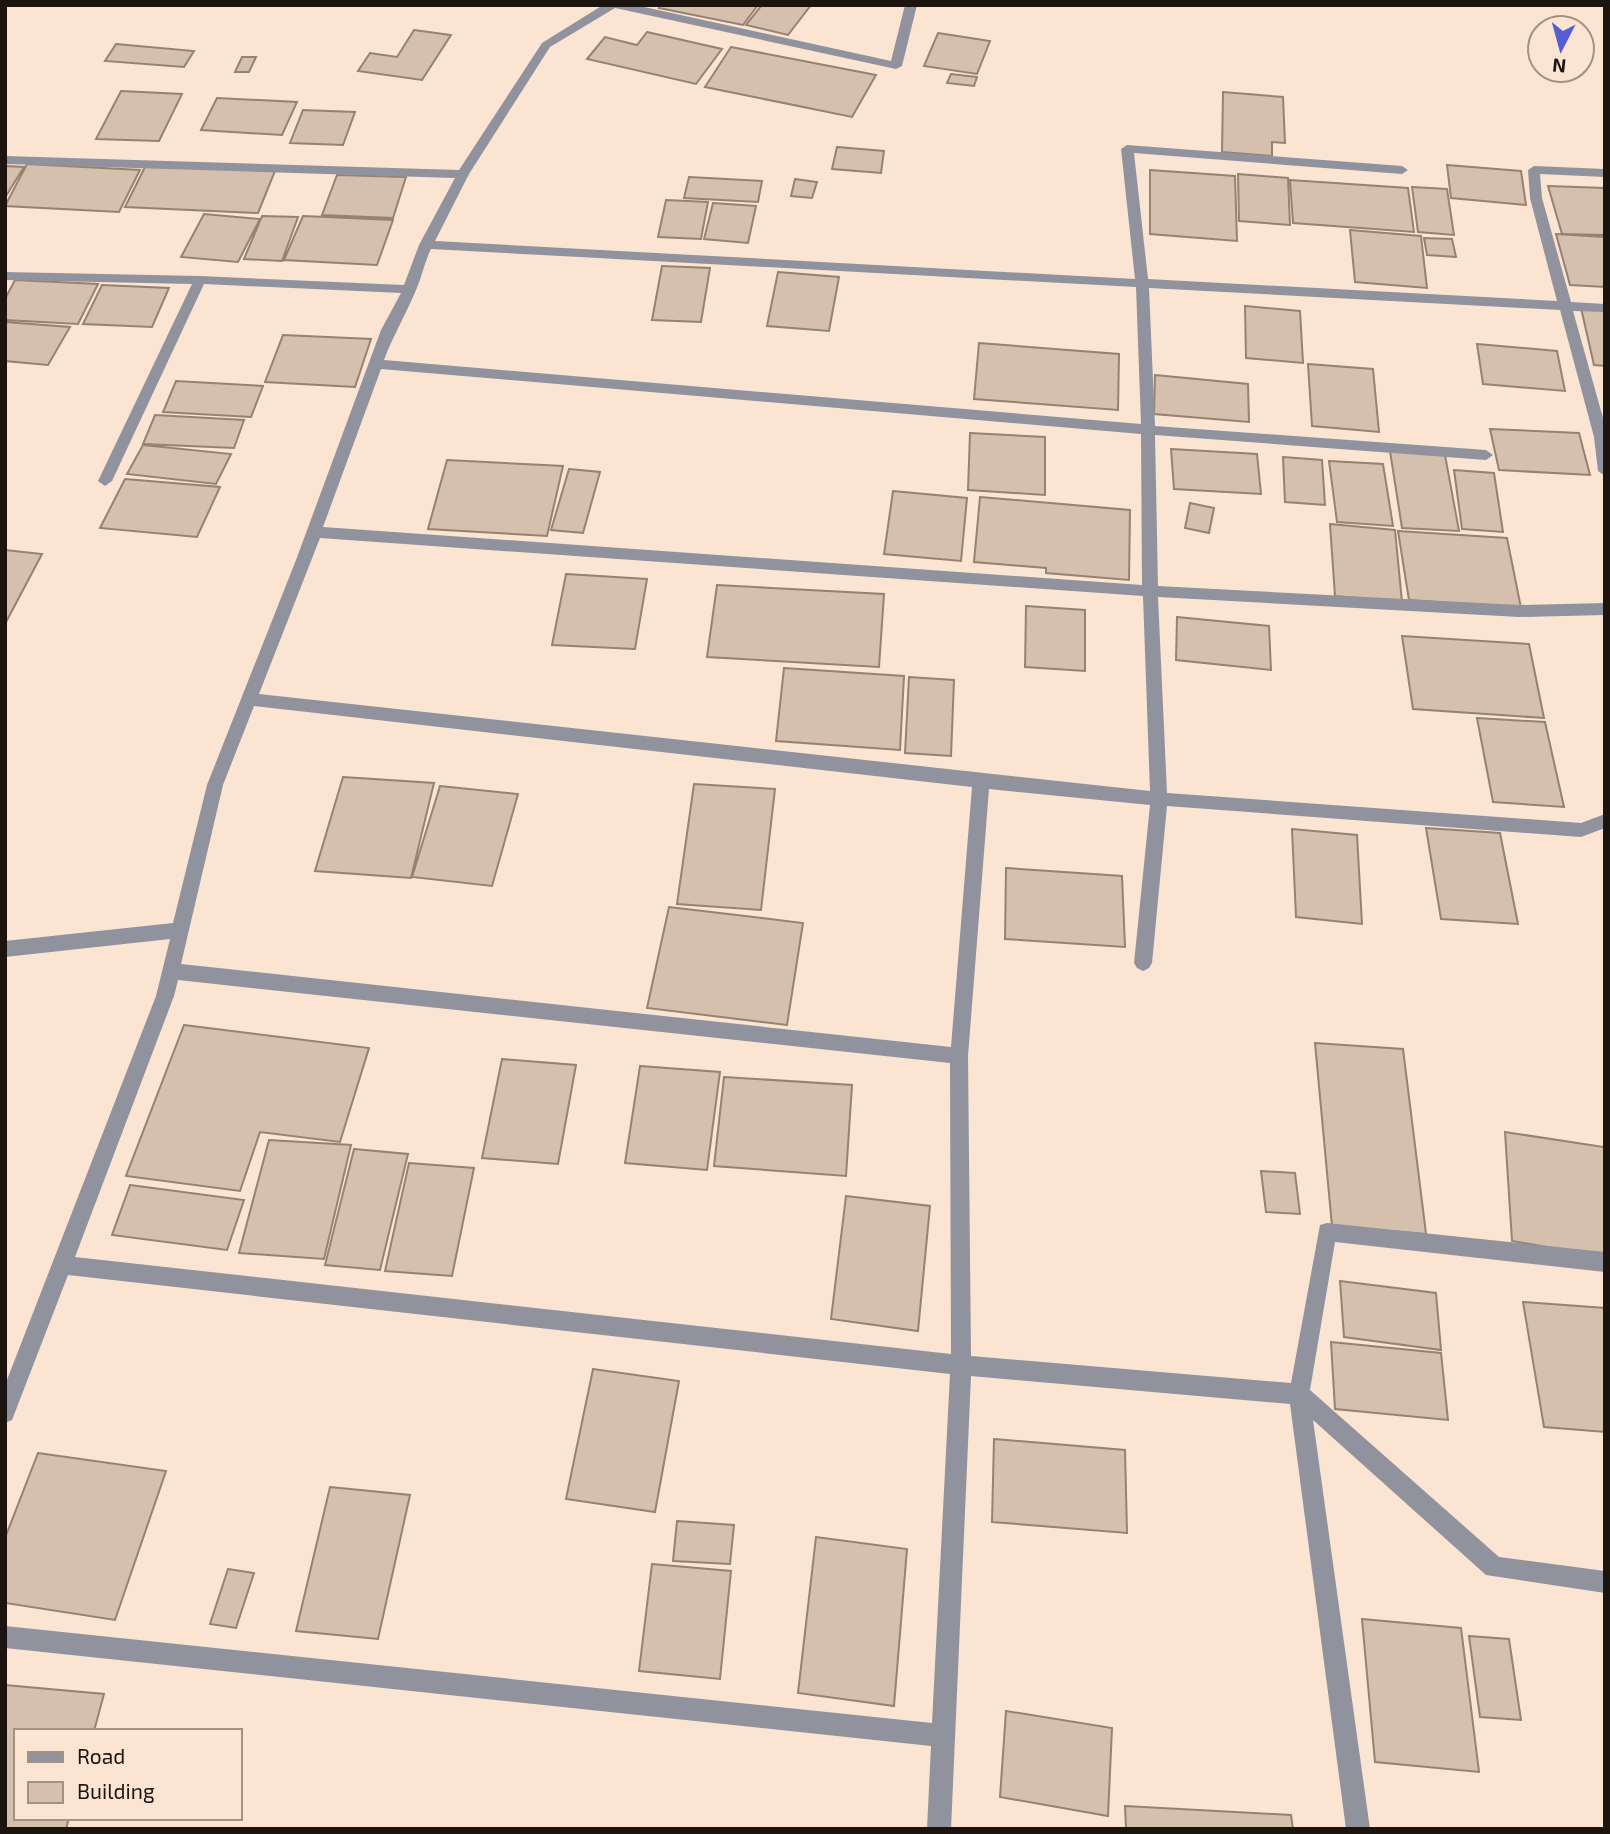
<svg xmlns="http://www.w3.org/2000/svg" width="1610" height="1834" font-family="'Exo 2',sans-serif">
	<rect width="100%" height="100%" fill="#fce4d2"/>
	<path fill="#d5bfad" stroke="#978170" stroke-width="2" d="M661,5H758L743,25L659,8Z
		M762,5H811L788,35L746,25Z
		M414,30L451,35L422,80L358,71L370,53L397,57Z
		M647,32L722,49L696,84L587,59L605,37L637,45Z
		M938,33L990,41L977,74L924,66Z
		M116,44L194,51L184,67L105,61Z
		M731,47L876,75L852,117L705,87Z
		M242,57H256L249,72H235Z
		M951,74L977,77L974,86L947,83Z
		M121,91L182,94L159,141L96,139Z
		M1223,92L1283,97L1285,143L1272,142V156L1222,152Z
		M217,98L297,102L282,135L201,130Z
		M303,110L355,112L343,145L290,143Z
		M837,147L884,151L881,173L832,169Z
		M27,164L140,170L119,212L5,206Z
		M146,165L275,171L258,213L125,207Z
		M1447,165L1521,171L1526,205L1451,198Z
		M5,166L24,167L6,196H5Z
		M1150,170L1235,176L1237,241L1150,234Z
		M1238,174L1288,178L1290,225L1239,221Z
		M337,175L406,177L393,218L322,215Z
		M689,177L762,181L758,202L684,198Z
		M795,179L817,182L812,198L791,196Z
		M1290,180L1408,188L1414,232L1293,223Z
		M1548,186L1605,188V235L1562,234Z
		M1412,187L1447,189L1454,235L1418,232Z
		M666,200L708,202L701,239L658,237Z
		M713,203L756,206L748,243L704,239Z
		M204,214L260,219L238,262L181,257Z
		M262,216L298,217L282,261L244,259Z
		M303,216L393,220L377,265L284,260Z
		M1350,230L1421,236L1427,288L1355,282Z
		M1556,234L1605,237V287L1570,285Z
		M1424,238L1452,239L1456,257L1427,255Z
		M662,266L710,268L701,322L652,320Z
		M778,272L839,277L829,331L767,326Z
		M15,280L98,284L78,324L5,320V299Z
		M102,285L169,288L152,327L83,324Z
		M1245,306L1300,311L1303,363L1246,358Z
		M1581,308L1605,310V366L1594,365Z
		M5,322L70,327L48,365L5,361Z
		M283,335L371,339L355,387L265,382Z
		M979,343L1119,354L1118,410L974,399Z
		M1477,344L1557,351L1565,391L1483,384Z
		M1308,364L1373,369L1379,432L1312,426Z
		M1155,375L1248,384L1249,422L1154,414Z
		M176,381L263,386L251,417L163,412Z
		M155,415L244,420L234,448L143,444Z
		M1490,429L1579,433L1590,475L1499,470Z
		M970,433L1045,437V495L968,490Z
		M143,445L231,454L216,484L127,474Z
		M1171,449L1257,454L1261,494L1174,489Z
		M1390,451L1445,455L1459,531L1402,528Z
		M1283,457L1322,460L1325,505L1285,502Z
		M447,460L563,466L547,536L428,529Z
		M1329,461L1383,464L1393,526L1337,522Z
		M569,469L600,472L583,533L551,530Z
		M1454,470L1494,473L1503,532L1462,529Z
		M125,479L220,487L197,537L100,528Z
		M893,491L967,498L961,561L884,554Z
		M980,497L1130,510L1129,580L1046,573V568L974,562Z
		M1190,503L1214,508L1209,533L1185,528Z
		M1330,524L1395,530L1402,602L1335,596Z
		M1398,531L1507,538L1521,608L1409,600Z
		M5,550L42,554L5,624Z
		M566,574L647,579L635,649L552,645Z
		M717,585L884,594L879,667L707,657Z
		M1026,606L1085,610V671L1025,667Z
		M1177,617L1269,626L1271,670L1176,660Z
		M1402,636L1529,644L1544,718L1413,709Z
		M784,668L904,676L900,750L776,741Z
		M909,677L954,680L951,756L905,753Z
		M1477,718L1545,722L1564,807L1493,802Z
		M343,777L434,783L411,878L315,871Z
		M694,784L775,789L761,910L677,904Z
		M440,786L518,794L492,886L412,877Z
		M1426,828L1500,833L1518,924L1441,919Z
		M1292,829L1357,835L1362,924L1296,917Z
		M1006,868L1122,876L1125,947L1005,939Z
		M669,907L803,923L787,1025L647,1008Z
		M184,1025L369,1048L340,1142L260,1132L240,1191L126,1176Z
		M1315,1043L1403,1049L1426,1234L1332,1226Z
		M502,1059L576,1065L558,1164L482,1158Z
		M640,1066L720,1072L707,1170L625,1163Z
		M724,1077L852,1085L846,1176L714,1166Z
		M1505,1132L1604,1147L1605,1257L1512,1241Z
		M269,1140L351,1145L324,1259L239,1253Z
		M354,1149L408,1154L380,1270L325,1265Z
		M409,1163L474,1168L452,1276L385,1271Z
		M1261,1171L1295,1173L1300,1214L1266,1212Z
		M130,1185L244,1200L227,1250L112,1235Z
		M846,1196L930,1206L918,1331L831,1319Z
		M1340,1281L1436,1293L1441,1350L1344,1337Z
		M1523,1302L1605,1308V1432L1544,1427Z
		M1331,1342L1441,1353L1448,1420L1335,1409Z
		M593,1369L679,1381L655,1512L566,1499Z
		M994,1439L1125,1450L1127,1533L992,1522Z
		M38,1453L166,1471L115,1620L5,1603V1538Z
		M330,1487L410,1495L378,1639L296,1631Z
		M677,1521L734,1525L730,1564L673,1561Z
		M816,1537L907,1549L894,1706L798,1693Z
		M652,1564L731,1571L720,1679L639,1671Z
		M228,1569L254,1573L236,1628L210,1624Z
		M1362,1619L1461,1628L1479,1772L1375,1762Z
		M1469,1636L1509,1639L1521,1720L1480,1717Z
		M5,1685L104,1694L94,1731H16V1818H69L66,1829H5Z
		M1006,1711L1112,1728L1108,1816L1000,1797Z
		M1125,1806L1291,1815L1293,1829H1126Z"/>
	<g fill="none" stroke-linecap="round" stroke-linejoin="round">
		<path fill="#90929d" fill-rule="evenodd" d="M603,5H635L891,61L905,5H917L902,66L896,69L615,8L550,47L469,174L435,241L1135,279L1121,149L1127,145L1402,166L1408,170L1402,174L1134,153L1148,279L1557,301L1530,198L1528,170L1534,166L1605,169V177L1540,174L1542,198L1571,302L1605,304V312L1573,311L1605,425V476L1598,471L1594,437L1560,310L1149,288L1155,426L1486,450L1493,455L1486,460L1155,435L1158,586L1519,605L1605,603V615L1519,617L1158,597L1167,793L1581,823L1605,814V828L1581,837L1167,806L1152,963L1149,968L1143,971L1137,968L1134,963L1150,805L989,789L968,1056L971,1356L1291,1383L1320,1225L1327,1223L1605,1252V1272L1335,1242L1310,1390L1499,1557L1605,1571V1593L1486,1575L1313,1420L1370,1829H1346L1290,1404L971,1376L951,1829H927L931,1746L5,1648V1626L932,1723L950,1374L68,1275L12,1420L5,1423V1385L156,996L170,939L5,957V941L173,923L207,785L296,560L381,330L401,293L204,284L112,481L105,486L98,481L192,284L5,280V272L200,276L404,285L419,245L455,178L5,164V156L459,170L542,43ZM431,249L1136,287L1141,424L384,360C393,336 406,314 416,290C422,277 424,263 431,249ZM381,369L1141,434L1142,585L323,527ZM320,538L1143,596L1150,791L259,694ZM254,706L972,787L951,1047L181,964L223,785ZM178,980L950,1063L951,1354L75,1257L174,996Z"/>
	</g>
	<rect width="1610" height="1834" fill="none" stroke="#1c140e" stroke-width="14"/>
	<rect x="14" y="1729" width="228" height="91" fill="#fce4d2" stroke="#a29184" stroke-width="2"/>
	<rect x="28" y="1752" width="35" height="10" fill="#90929d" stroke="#a29184" stroke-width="2"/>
	<text x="77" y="1764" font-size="21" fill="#1c140e">Road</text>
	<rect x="28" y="1782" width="35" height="21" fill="#d5bfad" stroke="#a29184" stroke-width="2"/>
	<text x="77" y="1799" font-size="21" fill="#1c140e">Building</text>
	<g transform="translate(1561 49) rotate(186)"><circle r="33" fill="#fce4d2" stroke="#a29184" stroke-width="2"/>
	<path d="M0-5L12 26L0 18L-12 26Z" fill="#565ed5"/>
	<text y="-10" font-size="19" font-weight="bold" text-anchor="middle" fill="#1c140e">N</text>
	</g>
</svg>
